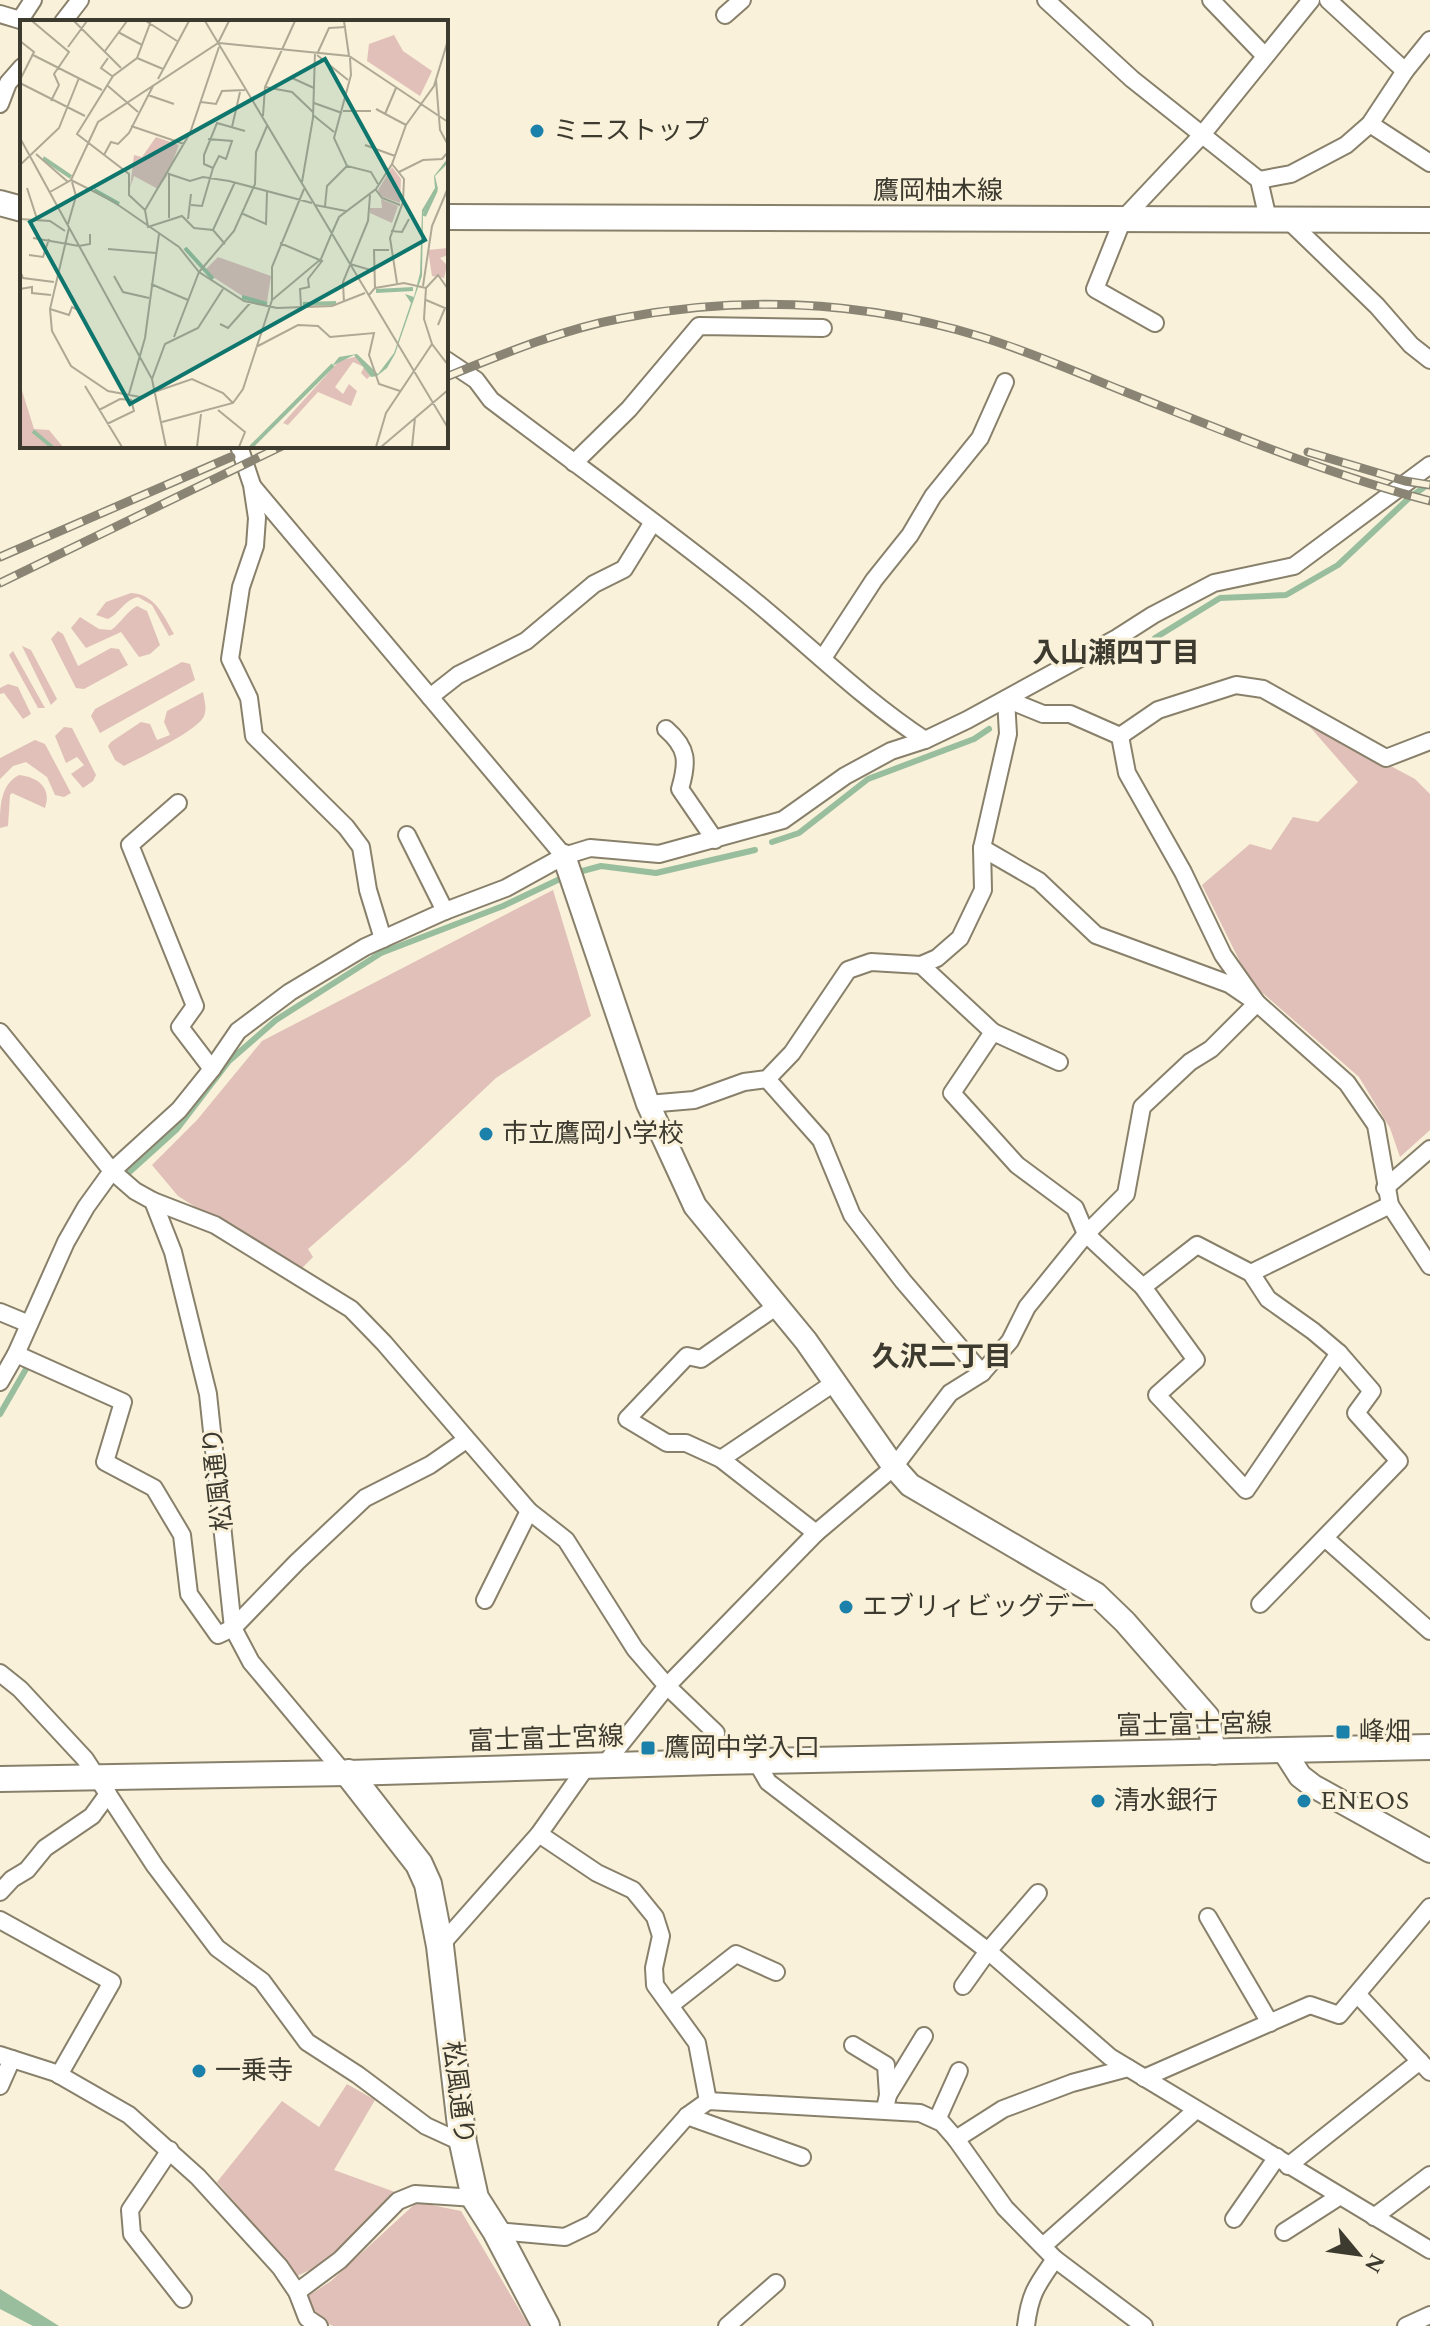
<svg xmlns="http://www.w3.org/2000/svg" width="1430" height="2326" font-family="Spectral,'Noto Sans JP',serif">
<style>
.green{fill:#e0c0b8}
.water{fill:#99be9e}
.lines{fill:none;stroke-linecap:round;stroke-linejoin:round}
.stream{stroke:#99be9e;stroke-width:6}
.minor-casing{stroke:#88806b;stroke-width:20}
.tertiary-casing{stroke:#88806b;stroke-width:26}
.secondary-casing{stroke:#88806b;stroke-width:28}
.primary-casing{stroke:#88806b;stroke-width:30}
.minor{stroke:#fff;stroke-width:16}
.tertiary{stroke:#fff;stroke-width:22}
.secondary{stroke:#fff;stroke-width:24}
.primary{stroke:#fff;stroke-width:26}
.rail-casing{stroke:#898474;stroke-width:9}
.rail{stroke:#f9f1d9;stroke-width:6;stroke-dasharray:18;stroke-linecap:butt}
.poi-dot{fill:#1b80aa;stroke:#f9f1d9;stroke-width:3}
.labels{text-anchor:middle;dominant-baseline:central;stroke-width:6;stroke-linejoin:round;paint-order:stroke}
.poi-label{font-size:26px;fill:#3d3a30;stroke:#f9f1d9;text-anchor:start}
.street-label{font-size:26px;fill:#3d3a30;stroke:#f9f1d9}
.neighbourhood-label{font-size:28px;font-weight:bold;fill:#3d3a30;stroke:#f9f1d9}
.inset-river{fill:none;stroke:#99be9e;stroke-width:4}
.inset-road{fill:none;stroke:#aea895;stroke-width:2}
.view{fill:#0f766e;fill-opacity:0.15;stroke:#0f766e;stroke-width:4}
.inset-edge{fill:none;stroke:#3d3a30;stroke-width:4}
</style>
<rect width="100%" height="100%" fill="#f9f1d9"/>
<!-- green -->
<g class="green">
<path d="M131,593c24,1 32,22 43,41l-5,2 -17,-31 -14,-8c-14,3 -18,16 -30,22l-12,-4 10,-13z"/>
<path d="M137,606l10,5 13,34 -10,9 -11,3 -18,-25 -35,16 -15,-20 9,-11 19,12 12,1c10,-7 16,-19 26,-24z"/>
<path d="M58,631l5,3 15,32 33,-18 8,1 9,16 -44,24 -8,-1 -25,-49z"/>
<path d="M22,646l9,4 26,49 -6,6z"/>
<path d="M13,651l32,57h-7l-29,-53z"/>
<path d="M182,662l8,2 5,16 -95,53 -9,-17 4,-7z"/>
<path d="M8,684l10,3 13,27 -8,5 -19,-26 -4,1v-6z"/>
<path d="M203,692c1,8 5,18 0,26 -10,15 -60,38 -79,48l-9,-6 -7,-14 3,-4 30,-20 9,2 7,16 13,-5 -6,-13 3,-11z"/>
<path d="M1303,719l112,60 15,15v336l-30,27 -10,-29 -31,-51 -109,-95 -48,-97 48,-41 21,6 22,-33 25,5 40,-40z"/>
<path d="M64,727l8,1 24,47 -3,6 -10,7 -12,-14 13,-9 -7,-8 -11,6 -11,-27z"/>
<path d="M35,740l10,4 26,49 -7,4 -9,-2 -8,-18 -21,-15 -13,4 -13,13v-21z"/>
<path d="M19,775c19,2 33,13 26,33l-33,-15 -2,2 -2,31 -8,2c0,-21 0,-43 19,-53z"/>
<path d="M553,890l38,126 -95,62 -88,83 -100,88 5,8 -15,15 -120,-76 -26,-31 45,-45 65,-79z"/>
<path d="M347,2084l28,16 -41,70 61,22 -66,69 -32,15 -80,-94 65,-81 37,26z"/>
<path d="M417,2202l44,9 68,115h-196l-16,-8 -12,-20 26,-17z"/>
</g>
<!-- water -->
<path class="water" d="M0,2289l59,37h-26l-33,-17z"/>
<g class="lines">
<!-- stream -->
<g class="stream">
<path d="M1155,638l65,-40 66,-3 52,-30 71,-67 21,-15"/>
<path d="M772,842l27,-9 69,-54 106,-40 15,-10"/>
<path d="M575,873l26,-7 55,7 99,-23"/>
<path d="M125,1176l52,-47 52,-68 47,-41 105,-67 122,-47 61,-29"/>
<path d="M0,1414l26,-45"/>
</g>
<defs>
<g id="minor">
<path d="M1046,0l86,79 127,101 9,39"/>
<path d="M1211,0l54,56"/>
<path d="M1328,0l77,71"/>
<path d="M0,14l20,6 13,-20"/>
<path d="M725,15l17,-15"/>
<path d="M63,22l17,-22"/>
<path d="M0,104l8,-21 14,-16"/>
<path d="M1370,124l60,39"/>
<path d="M1259,180l32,-6 55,-29 24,-21 35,-53 25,-31"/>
<path d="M1288,220l89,86 34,39 19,15"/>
<path d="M1155,323l-60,-34 28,-70 78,-83 110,-136"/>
<path d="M446,360l30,20 15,20c83,63 168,124 249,189 63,50 118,107 185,151"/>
<path d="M239,446l13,39 5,33 -2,28 -14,41 -11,72 19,39 5,38 92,91 15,20 7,43 15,49"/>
<path d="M574,463l55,-54 70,-83 124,2"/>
<path d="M253,487l311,369"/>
<path d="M823,658l51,-78 36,-45 23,-39 47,-58 25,-56"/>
<path d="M430,697l28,-22 68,-34 68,-57 30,-15 29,-47"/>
<path d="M666,729c22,19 22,33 14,60l35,51"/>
<path d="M1120,736l7,37 56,99 40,83 34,48 90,80 29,42 14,80 40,61"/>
<path d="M178,803l-48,42 65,161 -15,21 32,42"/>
<path d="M407,835l38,76"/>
<path d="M921,965l72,67 66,30"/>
<path d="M0,1032l112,139 23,20 18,10 20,51 35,142 25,234 18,34 93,111"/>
<path d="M993,1032l-41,61 65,72 58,43 11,26 57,53 53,73 -39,35 89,95 93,-137"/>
<path d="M767,1079l54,61 31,75 51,66 79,92"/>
<path d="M648,1104l46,-4 50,-18 23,-3 25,-26 56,-83 23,-8 50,3 16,-7 23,-20 23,-48 -1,-42 26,-114 -2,-35 37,15h27l50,22 38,-26 78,-25 27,4 123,69 44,-17"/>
<path d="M1385,1188l45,-39"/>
<path d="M153,1201l62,24 136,84 33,34 145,168 37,29 69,109 32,37 49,47 -2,29"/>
<path d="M1251,1273l139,-68"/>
<path d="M1143,1287l54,-42 54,28 17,26 45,32 26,22 33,38 -16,22 43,48 -139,143"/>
<path d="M777,1306l-76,53 -14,-3 -60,63 40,24h19l35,16 95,74"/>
<path d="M0,1312l29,12"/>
<path d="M16,1354l107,48 -18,60 49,26 28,47 7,59 29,41 15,-7 64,-66 68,-64 65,-33 36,-25"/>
<path d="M0,1382l16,-28 50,-112 20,-35 26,-36 67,-61 33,-41 26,-38 52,-39 75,-45 80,-36 61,-23 58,-32 26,-8 69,6 124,-34 62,-44 46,-25 34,-11 42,-20 150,-82 36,-23 61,-32 80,-17 136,-101"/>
<path d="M721,1459l116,-78"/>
<path d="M1326,1539l104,92"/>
<path d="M485,1600l44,-89"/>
<path d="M0,1673l20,16 65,70 70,107 62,82 45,33 45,61 51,33 68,51 37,17"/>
<path d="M756,1761l12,21 220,169 122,106 320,193"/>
<path d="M604,1765l63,-79 149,-153 78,-66 56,-74 32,-20 28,-32 17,-34 59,-73 40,-40 16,-87 48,-45 21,-13 46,-46 -28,-19 -133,-49 -57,-54 -57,-33"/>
<path d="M539,1834l58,39 36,17 22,27 6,19 -7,32 1,17 42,58 11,58"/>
<path d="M0,1892l12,-13 15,-9 18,-22 47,-32 16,-22"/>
<path d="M1208,1917l62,106"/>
<path d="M0,1920l112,62 -53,93"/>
<path d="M440,1946l99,-112 48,-68"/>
<path d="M963,1986l25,-35 50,-58"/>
<path d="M1358,1995l72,77"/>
<path d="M671,2005l65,-51 40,18"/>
<path d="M853,2045l33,20 2,30 -3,14"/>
<path d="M0,2055l56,18 73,42 69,62 82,90 17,25 10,26 12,8"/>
<path d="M1144,2078l166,-73 29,10 91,-108"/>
<path d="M0,2086l12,-27"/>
<path d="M888,2095l36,-59"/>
<path d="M687,2116l115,41"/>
<path d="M937,2120l22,-49"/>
<path d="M956,2139l47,-30 69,-26 56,-15"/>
<path d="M170,2150l-40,60 2,24 51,65"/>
<path d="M1288,2166l132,-105"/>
<path d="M1374,2217l56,-42"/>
<path d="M1234,2219l43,-62"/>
<path d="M496,2231l69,6 27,-13 95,-108 21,-15 212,12 22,10 14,16 49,69 50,51 89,67"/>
<path d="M1284,2232l56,-36"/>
<path d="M1043,2246l153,-136"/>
<path d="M297,2292l43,-32 58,-59 17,-7 60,4"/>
<path d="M727,2326l49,-43"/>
<path d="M1026,2326c4,-33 11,-41 29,-67"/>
<path d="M1406,2326l24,-11"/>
</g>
<g id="tertiary">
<path d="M564,856l84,248 47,102 111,135 88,126 16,18 186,109 29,28 83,95 6,36"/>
<path d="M1284,1751l16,25 13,10 117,65"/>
</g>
<g id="secondary">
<path d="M0,203l22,6"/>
<path d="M446,217l984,3"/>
<path d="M0,1779l348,-6 366,-11 716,-15"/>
</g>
<path id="primary" d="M348,1773l71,91 9,20 12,62 23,197 12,55 21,33 50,95"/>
</defs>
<!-- minor casing -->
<use href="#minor" class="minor-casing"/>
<!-- tertiary casing -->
<use href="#tertiary" class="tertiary-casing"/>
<!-- secondary casing -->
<use href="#secondary" class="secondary-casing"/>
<!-- primary casing -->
<use href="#primary" class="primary-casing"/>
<!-- minor -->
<use href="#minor" class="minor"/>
<!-- tertiary -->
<use href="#tertiary" class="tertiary"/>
<!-- secondary -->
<use href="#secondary" class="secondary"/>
<!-- primary -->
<use href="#primary" class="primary"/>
<defs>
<g id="rail">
<path d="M446,377c57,-23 117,-48 177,-59 121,-23 242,-17 359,19 48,15 94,35 141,54 101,40 201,82 307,110"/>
<path d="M1308,452l97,29 25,4"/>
<path d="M0,557l231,-100"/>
<path d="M0,583l282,-137"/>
</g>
</defs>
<!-- rail casing -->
<use href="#rail" class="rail-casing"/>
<!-- rail -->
<use href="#rail" class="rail"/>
</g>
<!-- markers -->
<g class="poi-dot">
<circle cx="537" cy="131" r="8"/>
<circle cx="486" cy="1134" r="8"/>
<circle cx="846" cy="1607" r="8"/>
<rect x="1335" y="1724" width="16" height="16" rx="4"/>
<rect x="640" y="1740" width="16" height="16" rx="4"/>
<circle cx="1098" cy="1801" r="8"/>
<circle cx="1304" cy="1801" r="8"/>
<circle cx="199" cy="2071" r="8"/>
</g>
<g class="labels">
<!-- poi labels -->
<g class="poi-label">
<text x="553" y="131">ミニストップ</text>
<text x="502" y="1134">市立鷹岡小学校</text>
<text x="862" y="1607">エブリィビッグデー</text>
<text x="1359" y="1732">峰畑</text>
<text x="664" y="1748">鷹岡中学入口</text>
<text x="1114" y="1801">清水銀行</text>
<text x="1320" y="1801">ENEOS</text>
<text x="215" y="2071">一乗寺</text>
</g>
<!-- street labels -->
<g class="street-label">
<text x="938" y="191">鷹岡柚木線</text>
<text transform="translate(218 1479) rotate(-96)">松風通り</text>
<text transform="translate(1194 1725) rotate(-1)">富士富士宮線</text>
<text transform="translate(546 1739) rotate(-2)">富士富士宮線</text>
<text transform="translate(458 2093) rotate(83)">松風通り</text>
</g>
<!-- neighbourhood labels -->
<g class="neighbourhood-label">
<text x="1116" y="653">入山瀬四丁目</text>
<text x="942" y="1357">久沢二丁目</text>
</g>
</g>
<!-- overview -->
<g transform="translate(20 20)">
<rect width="428" height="428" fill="#f9f1d9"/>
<path d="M374,15l9,16 29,20 -12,25 -53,-35 2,-17zM136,117l23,8 -12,31 -9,13 -24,-13 -4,12 4,-33 8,2zM372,147l9,12 -1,24 -20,-7 -2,-6zM361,179l17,7 -6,17 -22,-10v-5h12zM428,228v7l-8,3 7,7 -3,13 -12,-2 -4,-26zM198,237l53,19 -4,26 -23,-5 -40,-26zM338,336l12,20 -3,3 -6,-6 3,-6 -11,-5 -18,25 8,7 6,-10 8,7 -6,15 -33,-14 -30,33 -5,-2 56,-62zM0,364l14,45 15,1 14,17h-43z" fill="#e0c0b8"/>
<path d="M428,138l-2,7 -11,11 3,13 -15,24 -1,63 -27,78 -8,14 -10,8 -6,1 -17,-22 -22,11 7,-9 18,-3 21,20 16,-21 17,-50 -6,-9 9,3 6,-24 2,-63 13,-22 -1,-12z" fill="#99be9e"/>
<path class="inset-river" d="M23,138l28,19M74,170l25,14M404,196l12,-26M165,228l28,31M356,271l37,-2M222,277l25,7M283,284l33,-1M13,411l19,16M231,427l82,-82"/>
<path class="inset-road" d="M12,1l37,31 -15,22 5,11 -8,16M54,1l47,47M126,1l31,20M131,1l-14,37 -24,18 -36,58 52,40v21l16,15 3,17 34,-11 12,12 19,2 12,14M185,1l243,407M324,1l5,35M98,12l24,13M0,21l14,11 -14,28M199,23l130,13 99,66M48,27l19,-26M85,31l22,-30M298,32l11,-24 17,-1M13,35l69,35M297,35l31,25M88,38l-7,10 11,8M117,38l26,11M330,38l1,17 -17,63 13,28 24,6 7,12M272,58l22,10M138,59l31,-58M416,60l4,50 8,15M0,63l65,33M88,66l30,26M245,67l27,5 21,20M128,75l26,9M181,82l15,2 6,-13 23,-1M294,83l28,10M356,89l30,16M323,91h28M365,94l11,-26M293,95l21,17M243,96l2,-29 30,-66M111,106l53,18M212,107l8,-35M0,118l132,241 14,68M345,125l30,11M16,134l32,28M84,135l7,-13 7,2 11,-11 24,-47M372,144l12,15 -1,23 -13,36 7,45M0,145l39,-37 20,-50M193,148l-9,-4v-9l13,-32 28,8M379,152l24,-12 19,-1 6,-7M51,160l40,20 68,47 20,25 45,29 33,7 55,-2 33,-13M282,162l11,-64 2,-66M7,168l10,31M356,170l6,8 18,7M30,172l21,-12 27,-58 120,-79 11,-22M171,185l11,1 11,-38 6,-12 7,3 6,-18 -24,-2M295,185l31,6M305,186l2,-20 20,-20M125,190l45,-77 29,-86M221,193l25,11 1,-32M149,198v-44l21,7 13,-4 26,4 83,22M0,199l30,2 15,10M168,199l3,-25M48,204l8,-28 -4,-14M49,208l-19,81 2,22 19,35 37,25 32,6 52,-18 31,14 10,10M193,210l22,-48M371,211l11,1 7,-13M311,215l8,-18 37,-28 16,-25 14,-39 28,-39 14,-46M13,218l46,8 11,-2v-10M260,223l42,18 -14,18 1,8 -9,2 1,17M88,229l48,4M9,235l14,2 6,-18M330,244l24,7M0,251l3,7 31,4M94,256l9,16 26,6M131,264l37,16M403,266l9,-60 16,-38M355,268l29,-5 22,5 -2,31 8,25 16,21M406,268l12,-13 10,14M0,269l12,-2v6l19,2M349,275l6,-7 -1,-38h15M252,280v-33l32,-78M406,280l19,8 -7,17M324,283l-1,-21 25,-61 2,-26M30,289l19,6 3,-8 9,4M200,304l8,4 23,-26M154,317l25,-65 35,-41 21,-47 1,-32 11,-26M236,327l42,-22 20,1 12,11 44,-4 -5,22 10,29 21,7M132,359l13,-35 33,-16 25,-39M65,366l37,61M109,374l16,-56 14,-104M79,390l21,-11 11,1 3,11 -27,13M198,390l27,22 -6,15M142,402l71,-19 10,-14 29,-89 49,-41 10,-24M177,427l4,-33M356,427l10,-34 46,-69M361,427l67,-57M392,427l3,-29"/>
<path class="view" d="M305,39l100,181 -295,164 -100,-182z"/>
<rect width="428" height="428" class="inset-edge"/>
</g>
<!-- north arrow -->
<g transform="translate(1358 2254) rotate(119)" stroke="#f9f1d9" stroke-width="6" paint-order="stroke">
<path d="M0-6L14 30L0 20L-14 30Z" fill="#3d3a30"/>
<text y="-12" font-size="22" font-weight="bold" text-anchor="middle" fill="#3d3a30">N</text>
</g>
</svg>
